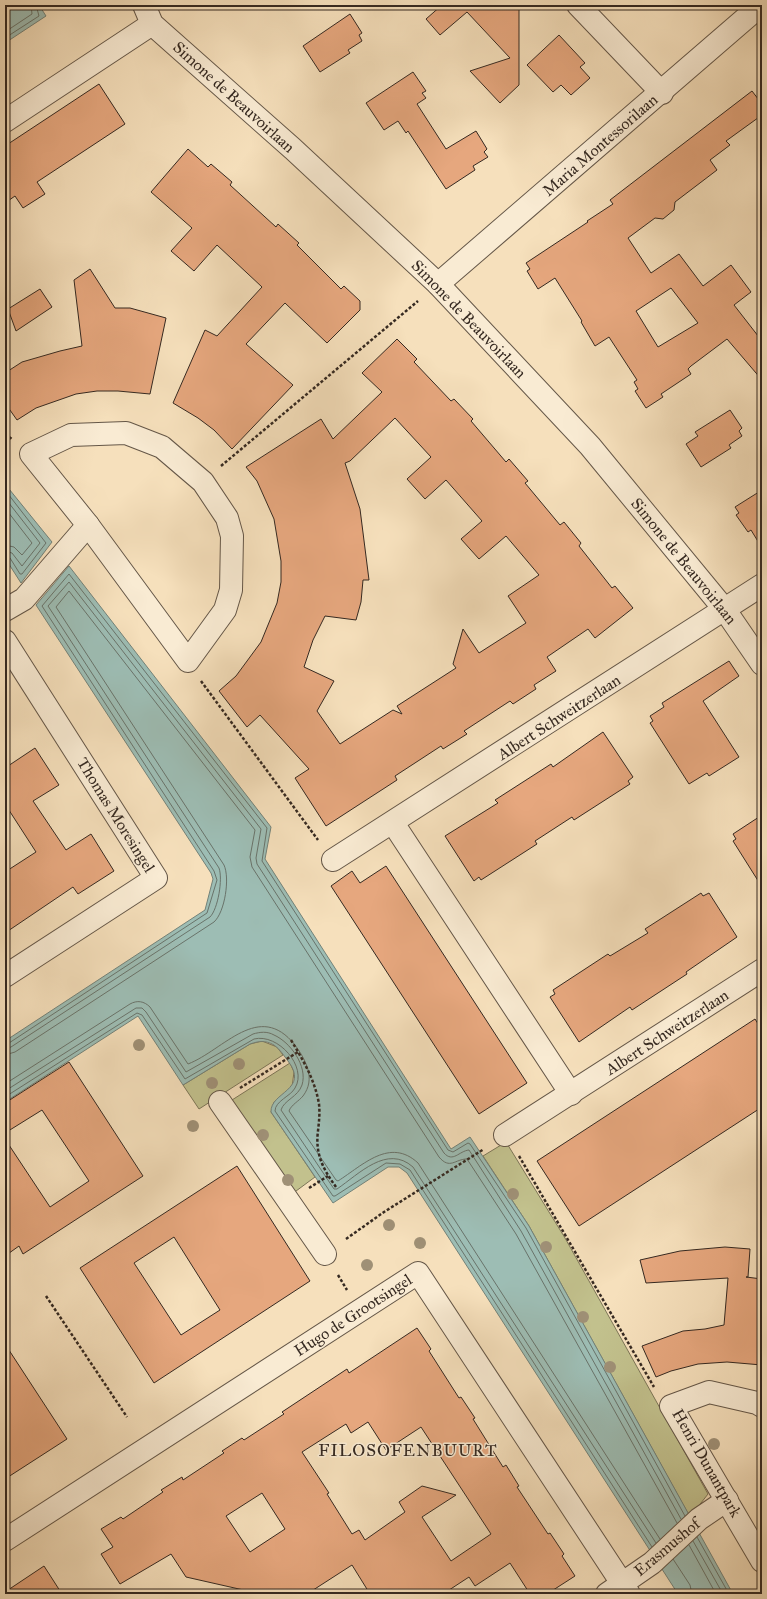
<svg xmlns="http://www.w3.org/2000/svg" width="767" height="1599" font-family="'IM FELL Great Primer',serif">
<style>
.green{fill:#c2c18d;stroke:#7c7557}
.water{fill:#9dbdb4;stroke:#738279}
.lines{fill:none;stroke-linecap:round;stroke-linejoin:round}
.shore{stroke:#69736a;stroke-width:1}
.building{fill:#e6a77e;stroke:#352921;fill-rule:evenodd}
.street-casing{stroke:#655748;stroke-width:24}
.path{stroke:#352921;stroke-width:2.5;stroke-dasharray:3 2;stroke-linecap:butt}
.street{stroke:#f9ebd3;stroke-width:22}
.tree{fill:#9f9076}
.labels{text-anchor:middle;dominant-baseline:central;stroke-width:3;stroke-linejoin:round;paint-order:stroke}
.street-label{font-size:16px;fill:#352921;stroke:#f9ebd3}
.neighbourhood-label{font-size:17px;letter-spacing:1px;fill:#352921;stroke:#f9ebd3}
</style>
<rect width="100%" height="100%" fill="#f6e0bc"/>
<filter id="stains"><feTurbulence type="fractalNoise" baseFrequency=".005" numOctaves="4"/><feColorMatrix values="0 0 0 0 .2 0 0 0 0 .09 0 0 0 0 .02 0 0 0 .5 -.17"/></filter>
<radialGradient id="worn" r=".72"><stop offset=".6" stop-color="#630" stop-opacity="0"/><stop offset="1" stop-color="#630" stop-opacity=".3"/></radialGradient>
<!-- green -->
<g class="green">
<path d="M262,1041l15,6 6,8 -84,54 -16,-24 67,-41z"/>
<path d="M290,1063l4,9 -2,15 -18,15 -3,10 44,65 -23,17 -60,-94z"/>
<path d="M506,1142l59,96 143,256 -18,23 -161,-291 -46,-70z"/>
</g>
<!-- water -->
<g class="water">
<path d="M5,5h34l7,11 -41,27z"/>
<path d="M5,484l47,58 -31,41 -16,-25z"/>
<path d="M69,566l202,261 -6,32 186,290 19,-12 59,89 204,368h-55l-271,-421 -8,-6h-11l-55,36 -62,-91c-1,-20 39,-22 17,-51 -4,-5 -8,-12 -14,-16 -9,-5 -15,-4 -24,-1l-67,41 -45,-69 -133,86v-61l200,-131 8,-31 -2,-6 -175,-268z"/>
</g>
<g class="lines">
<!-- shore -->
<g class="shore">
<path d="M5,32l27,-18 -1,-9"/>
<path d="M5,38l34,-22 -3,-11"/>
<path d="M5,490l41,53 -24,31h-2l-10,-16 -5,-2"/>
<path d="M5,498l35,45 -18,23 -10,-13 -7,-2"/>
<path d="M5,508l27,35 -10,12 -8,-8 -9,-2"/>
<path d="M5,1044l4,-1 198,-130 10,-33 -3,-9 -172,-265 27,-32 198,254 -5,33 186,289 5,2 15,-9 2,1 56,84 159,288"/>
<path d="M5,1049l6,-2 199,-130c8,-8 13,-38 9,-49l-171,-262 21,-24 192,247 -5,29 1,6 187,289c9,10 15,-2 25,-3l52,81 160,288"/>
<path d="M5,1055l10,-3 199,-130c11,-10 16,-44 10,-57l-168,-258 13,-16 186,239 -5,27 2,10 187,290c11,13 16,2 28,2l49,75 161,289"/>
<path d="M5,1084l125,-80c7,-4 14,-3 20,3l38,57c36,-14 71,-64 107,-19 11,15 21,34 8,51 -4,5 -12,9 -14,15l47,69 2,1c25,-16 52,-44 80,-18l242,376"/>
<path d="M5,1091l131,-83h6l4,4 40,60 67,-38c7,-2 14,-3 21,1 16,7 34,31 28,50 -4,12 -18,15 -21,25l53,79h3c22,-15 50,-45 76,-22l243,376"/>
<path d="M5,1097l132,-84 5,2 43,64 69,-40c24,-6 54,28 41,49 -4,8 -20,13 -20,23l58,85h2l51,-33 14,1 10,6 242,377"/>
<path d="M697,1537l32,57"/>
<path d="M693,1541l30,53"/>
<path d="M689,1545l27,49"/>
<path d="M673,1559l17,26 2,9"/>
</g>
</g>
<!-- building -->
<g class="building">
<path d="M442,5h77v80l-19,18 -30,-32 40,-13 -43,-46 -27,23 -14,-16z"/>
<path d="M350,14l12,19 -3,2 3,6 -14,9 2,3 -30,19 -17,-26z"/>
<path d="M559,35l26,28 -5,4 10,11 -19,17 -10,-10 -8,7 -26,-27z"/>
<path d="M413,72l13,19 -4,2 4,5 -9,6 29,45 30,-18 11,18 -3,3 4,5 -15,9 2,4 -29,19 -38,-58 -2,2 -8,-12 -14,9 -18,-27z"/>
<path d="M99,84l26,40 -88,58 8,12 -22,14 -8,-12 -10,7v-57z"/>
<path d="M752,91l10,13v11l-36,26 4,4 -20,15 7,10 -42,32 -1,8 -11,9 -8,-1 -27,20 23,35 28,-19 24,32 28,-21 20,27 -17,13 28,36v39l-35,-41 -36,27 -3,3 3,5 -30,20 2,3 -17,11 -11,-17 3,-2 -4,-7 3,-2 -28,-43 -14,9 -14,-24 1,-1 -27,-43 -17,11 -11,-18 3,-2 -4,-6 62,-41 -1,-1 26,-17 -3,-4zM671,288l27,35 -40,24 -22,-36z"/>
<path d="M188,149l20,18 3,-3 21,18 -2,3 46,42 2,-3 21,19 -2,2 44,44 3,-3 16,15v9l-33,33 -42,-40 -39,41 47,41 -61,64 -18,-19 -16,-12 -25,-15 32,-73 12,6 45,-49 -45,-42 -23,26 -23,-20 21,-23 -41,-36z"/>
<path d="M90,269l25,39h15l36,10 -16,76 -32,-3h-21l-21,3 -40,14 -19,12 -12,-17v-30l17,-11 38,-11 22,-5 -8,-66z"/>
<path d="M40,289l12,18 -36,24 -8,-22z"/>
<path d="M397,339l20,20 -3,3 37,39 3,-2 19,20 -2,2 35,41 3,-3 19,22 -3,2 35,42 4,-3 17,21 -2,3 33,42 3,-2 18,22 -38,30 -7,-9 -41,28 9,14 -22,14 2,4 -23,15 -3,-3 -46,30 3,3 -24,15 -2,-3 -46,30 2,4 -71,46 -31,-48 14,-9 -49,-54 -13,12 -28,-36 17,-15 25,-34 16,-39 4,-21v-21l-7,-42 -17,-38 -11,-14 75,-48 12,20 49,-47 -20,-19zM395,418l36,39 -24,22 18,20 21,-19 36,41 -21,18 18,20 27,-23 33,39 -31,21 18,27 -47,30 -16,-24 -10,35 3,4 -59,38 5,8 -9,-4 -53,34 -23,-33 17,-30 -30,-14 9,-27 12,-24 31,4 5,-18 2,-22h6l-9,-71 -15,-46 5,-2z"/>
<path d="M730,410l12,18 -3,3 3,5 -13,9 2,3 -30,19 -15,-23 12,-8 -3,-4z"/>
<path d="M762,490v58l-11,-18 -3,2 -12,-17 3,-2 -4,-6z"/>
<path d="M729,661l10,15 -36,25 36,56 -30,19 -2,-3 -18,11 -39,-61 3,-2 -3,-5 14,-9 -2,-4z"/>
<path d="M603,732l30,45 -5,4 2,3 -56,36 -2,-3 -37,24 2,3 -56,36 -2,-3 -5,4 -29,-45 53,-33 -3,-3 56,-36 2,3z"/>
<path d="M35,748l24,37 -26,16 33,49 25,-16 23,37 -36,23 -5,-7 -68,46v-61l31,-20 -31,-48v-36z"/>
<path d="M762,815v72l-29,-46 3,-2 -3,-5z"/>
<path d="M386,866l141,217 -48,31 -148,-228 21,-15 8,12z"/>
<path d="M701,893l2,3 6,-3 28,44 -51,35 1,2 -55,36 -2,-3 -51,35 -29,-45 5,-3 -2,-4 55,-36 2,2 38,-23 -3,-4z"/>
<path d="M755,1019l7,11v77l-183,119 -42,-65z"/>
<path d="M69,1062l74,114 -120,78 -4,-8 -14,10v-117l45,68 39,-26 -47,-71 -37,23v-30z"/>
<path d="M237,1166l73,115 -156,102 -74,-115zM174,1237l46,73 -39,25 -47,-72z"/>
<path d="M725,1247l25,2 -2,28h-2l16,2v86l-35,-3 -29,2 -27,7 -15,6 -14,-31 41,-15 22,-2 19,-4 4,-47 -82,5 -6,-23 40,-9z"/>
<path d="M417,1328l14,21 -2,2 30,47 2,-1 14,21 -2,1 30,48 3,-2 13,21 -2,1 31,47 2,-1 14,21 -2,2 13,20 -28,18h-17l-20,-31 -35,23 -6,-9 -26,17h-73l-18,-29 -45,29h-46l-75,-17 -15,-23 -51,30 -19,-30 12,-7 -12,-18 20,-12 2,2 40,-27 -2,-2 21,-13 1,3 41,-27 -2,-2 20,-13 2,2 40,-26 -2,-2 65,-43 2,4zM368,1422l18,28 35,-23 70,107 -40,27 -29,-44 34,-22 -34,-9 -23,16 6,10 -40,28 -6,-10 -7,4 -25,-40 2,-1 -27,-41 44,-28 5,9zM262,1493l23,36 -35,23 -24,-36z"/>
<path d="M5,1344l62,95 -62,40z"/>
<path d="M44,1566l18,28h-57v-2z"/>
</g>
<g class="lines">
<defs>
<g id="street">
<path d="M144,5l8,19 141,125 145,135 152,162 135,164 37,54"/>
<path d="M578,5l84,88"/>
<path d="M5,121l147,-97"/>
<path d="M438,284l323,-279"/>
<path d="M126,433l36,14 41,35 24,36 5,18 -1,54 -6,20 -37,51 -100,-136 -57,-71 40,-19z"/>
<path d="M5,610l19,-11 64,-74"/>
<path d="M5,641l151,237 -151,98"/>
<path d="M393,823l178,271"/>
<path d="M333,860l429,-275"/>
<path d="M220,1102l105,152"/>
<path d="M505,1135l257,-165"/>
<path d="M762,1406l-5,-3 -48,-11 -38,14 91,155"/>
<path d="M5,1540l413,-267 211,321"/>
<path d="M607,1594l45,-31 47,-44 28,-19"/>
</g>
</defs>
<!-- street casing -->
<use href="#street" class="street-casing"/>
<!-- path -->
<g class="path">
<path d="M5,434l7,5"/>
<path d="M221,466l197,-165"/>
<path d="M201,681l117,159"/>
<path d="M291,1040c12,20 24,40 28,64 1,9 0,18 -1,27 -3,23 5,38 18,56"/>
<path d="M240,1088l58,-36"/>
<path d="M519,1156l135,231"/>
<path d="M309,1188l19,-12"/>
<path d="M346,1239l38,-27 100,-63"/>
<path d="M338,1275l9,15"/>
<path d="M46,1296l81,121"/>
</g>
<!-- street -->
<use href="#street" class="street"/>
</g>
<!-- trees -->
<g class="tree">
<circle cx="139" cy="1045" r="6"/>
<circle cx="239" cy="1064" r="6"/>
<circle cx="212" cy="1083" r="6"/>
<circle cx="193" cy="1126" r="6"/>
<circle cx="263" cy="1135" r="6"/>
<circle cx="288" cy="1180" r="6"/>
<circle cx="513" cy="1194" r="6"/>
<circle cx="389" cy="1225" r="6"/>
<circle cx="420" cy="1243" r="6"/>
<circle cx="546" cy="1247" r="6"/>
<circle cx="367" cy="1265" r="6"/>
<circle cx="583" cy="1317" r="6"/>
<circle cx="610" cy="1367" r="6"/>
<circle cx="714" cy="1444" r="6"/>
</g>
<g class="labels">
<!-- street labels -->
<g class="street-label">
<text transform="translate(234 97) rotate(42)">Simone de Beauvoirlaan</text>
<text transform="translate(600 145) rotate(-41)">Maria Montessorilaan</text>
<text transform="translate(469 319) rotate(46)">Simone de Beauvoirlaan</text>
<text transform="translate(684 561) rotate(51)">Simone de Beauvoirlaan</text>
<text transform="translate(559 717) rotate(-33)">Albert Schweitzerlaan</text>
<text transform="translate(116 815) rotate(58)">Thomas Moresingel</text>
<text transform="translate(667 1032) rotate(-33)">Albert Schweitzerlaan</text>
<text transform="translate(353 1315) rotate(-33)">Hugo de Grootsingel</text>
<text transform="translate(707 1463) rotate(60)">Henri Dunantpark</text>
<text transform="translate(667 1547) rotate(-40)">Erasmushof</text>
</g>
<!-- neighbourhood labels -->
<g class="neighbourhood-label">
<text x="408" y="1450">FILOSOFENBUURT</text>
</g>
</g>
<!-- margin -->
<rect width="767" height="1599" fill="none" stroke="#f6e0bc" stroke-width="20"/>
<rect x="6" y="6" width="755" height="1587" fill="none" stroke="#352921" stroke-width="2"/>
<rect x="10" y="10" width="747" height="1579" fill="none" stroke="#352921"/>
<rect width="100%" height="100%" filter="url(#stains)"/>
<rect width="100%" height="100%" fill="url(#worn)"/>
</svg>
